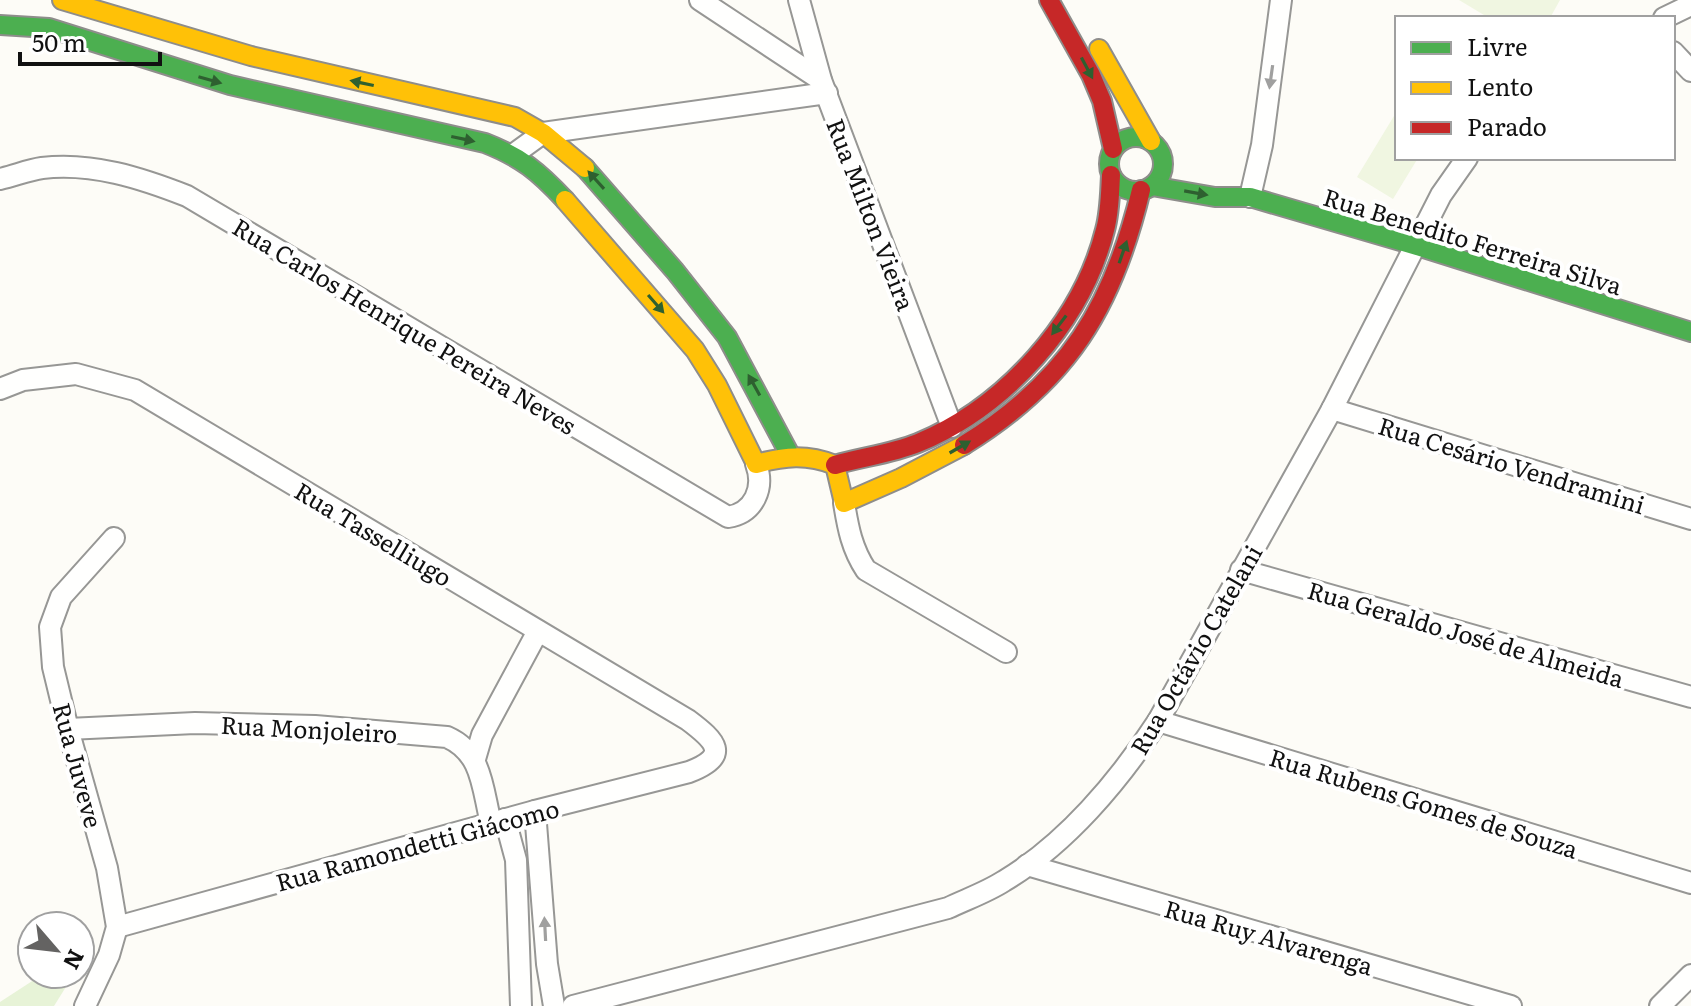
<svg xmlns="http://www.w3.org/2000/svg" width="1691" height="1006" font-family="Literata,serif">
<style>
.green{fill:#e7f3d7}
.pitch{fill:#f0f6e1}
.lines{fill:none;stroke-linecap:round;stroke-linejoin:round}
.street-casing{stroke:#979795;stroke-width:24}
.fast-casing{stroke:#8e8d8b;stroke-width:22}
.slow-casing{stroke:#8e8d8b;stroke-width:22}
.jam-casing{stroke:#8e8d8b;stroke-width:22}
.street{stroke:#fffffe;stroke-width:20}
.fast{stroke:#4caf50;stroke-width:18}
.slow{stroke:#ffc107;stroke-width:18}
.jam{stroke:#c62828;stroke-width:18}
.oneway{fill:#2e6030}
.oneway2{fill:#a0a09f}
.labels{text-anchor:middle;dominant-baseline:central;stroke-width:8;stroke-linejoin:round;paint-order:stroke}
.street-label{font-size:24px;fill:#111;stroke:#fff}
</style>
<rect width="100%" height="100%" fill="#fdfcf7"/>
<!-- green -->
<path class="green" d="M43,974h31l-20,32h-54v-4z"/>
<!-- pitch -->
<g class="pitch">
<path d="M1459,0h101l-10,18h-61z"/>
<path d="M1397,111v47h21l-25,41 -36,-22z"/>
</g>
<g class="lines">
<defs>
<g id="street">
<path d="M700,0l121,80"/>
<path d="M799,0l22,80 131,347"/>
<path d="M1664,18l27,-13"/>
<path d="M1673,52l18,19"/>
<path d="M514,154l29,-21 284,-40"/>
<path d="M0,179c14,-3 28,-9 42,-11 50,-6 99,10 145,28l541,321c26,-4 37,-29 28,-53"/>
<path d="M1250,197l12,-52 19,-145"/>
<path d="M0,389l23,-9 53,-6 59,16 553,330c28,21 43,36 1,52l-154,39 -418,116"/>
<path d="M1332,409l359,110"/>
<path d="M844,503c4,25 8,46 22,67l140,82"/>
<path d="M1241,570l450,127"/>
<path d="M1158,721l533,162"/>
<path d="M68,729l127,-6 120,3 132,11c36,16 35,51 44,86"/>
<path d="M475,759l7,-24 56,-104"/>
<path d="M535,811l12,153 7,42"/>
<path d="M505,819l11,41 5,146"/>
<path d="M1027,865l484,141"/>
<path d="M85,1006l24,-51 8,-28 -10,-59 -39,-139 -15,-62 -3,-40 11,-30 53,-59"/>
<path d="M573,1006l375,-98c19,-9 39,-16 56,-27 62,-37 115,-100 154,-160l174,-312 109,-214 26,-37"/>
<path d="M1660,1006l31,-31"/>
</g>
<g id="fast">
<path d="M0,25l49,3 181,57 255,58c36,14 54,29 80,57"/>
<circle cx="1136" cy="164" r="27"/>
<path d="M585,168l90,103 52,66 63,118"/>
<path d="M1152,186l63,11h35l164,48 277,87"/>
</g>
<g id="slow">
<path d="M62,0l189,56 264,61 28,16 42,35"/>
<path d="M1099,49l52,92"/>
<path d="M565,200l130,150 22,35 39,79c29,-8 51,-10 79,1l9,38 57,-25 63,-33"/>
</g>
<g id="jam">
<path d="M1049,0l42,75 11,26 11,48"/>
<path d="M964,445c104,-64 149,-138 177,-255"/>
<path d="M835,465c27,-8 56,-11 83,-22 87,-36 164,-121 187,-213 5,-18 5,-37 6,-55"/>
</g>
</defs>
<!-- street casing -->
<use href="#street" class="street-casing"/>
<!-- fast casing -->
<use href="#fast" class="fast-casing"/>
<!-- slow casing -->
<use href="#slow" class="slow-casing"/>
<!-- jam casing -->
<use href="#jam" class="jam-casing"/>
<!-- street -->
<use href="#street" class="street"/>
<!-- fast -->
<use href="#fast" class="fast"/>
<!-- slow -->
<use href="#slow" class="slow"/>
<!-- jam -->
<use href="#jam" class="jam"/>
</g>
<!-- one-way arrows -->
<defs><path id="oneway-solid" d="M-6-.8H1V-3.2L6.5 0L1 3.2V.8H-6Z" transform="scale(2)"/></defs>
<g class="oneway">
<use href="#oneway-solid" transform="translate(1087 68) rotate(62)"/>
<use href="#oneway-solid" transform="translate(210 80) rotate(16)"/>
<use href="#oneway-solid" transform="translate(362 83) rotate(-168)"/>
<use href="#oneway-solid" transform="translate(463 139) rotate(12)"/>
<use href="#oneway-solid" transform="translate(596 180) rotate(-132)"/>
<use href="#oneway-solid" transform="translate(1196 193) rotate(10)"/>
<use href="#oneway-solid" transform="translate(1123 252) rotate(-71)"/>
<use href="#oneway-solid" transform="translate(656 304) rotate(49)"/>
<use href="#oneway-solid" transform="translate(1059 325) rotate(127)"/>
<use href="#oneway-solid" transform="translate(754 385) rotate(-119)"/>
<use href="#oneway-solid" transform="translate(960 447) rotate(-30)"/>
</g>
<g class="oneway2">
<use href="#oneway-solid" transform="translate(1271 77) rotate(98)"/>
<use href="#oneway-solid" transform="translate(545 929) rotate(-93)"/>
</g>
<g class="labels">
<!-- street labels -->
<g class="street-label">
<text transform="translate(872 214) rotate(69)">Rua Milton Vieira</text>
<text transform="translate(1473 240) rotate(17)">Rua Benedito Ferreira Silva</text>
<text transform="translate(405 325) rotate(31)">Rua Carlos Henrique Pereira Neves</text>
<text transform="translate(1512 464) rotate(17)">Rua Cesário Vendramini</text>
<text transform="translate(374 533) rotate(31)">Rua Tasselliugo</text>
<text transform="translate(1466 633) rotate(16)">Rua Geraldo José de Almeida</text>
<text transform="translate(1195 649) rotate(-60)">Rua Octávio Catelani</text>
<text transform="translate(309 728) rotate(3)">Rua Monjoleiro</text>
<text transform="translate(79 765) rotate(75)">Rua Juveve</text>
<text transform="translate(1424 802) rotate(17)">Rua Rubens Gomes de Souza</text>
<text transform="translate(417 844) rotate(-15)">Rua Ramondetti Giácomo</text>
<text transform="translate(1269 936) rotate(16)">Rua Ruy Alvarenga</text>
</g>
</g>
<!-- legend -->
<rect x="1395" y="16" width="280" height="144" fill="#ffffff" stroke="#a0a0a0" stroke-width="2"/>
<rect x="1411" y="42" width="40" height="12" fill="#4caf50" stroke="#a0a0a0" stroke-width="2"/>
<text x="1467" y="56" font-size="24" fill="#111111">Livre</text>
<rect x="1411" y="82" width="40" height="12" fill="#ffc107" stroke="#a0a0a0" stroke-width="2"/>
<text x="1467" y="96" font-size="24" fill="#111111">Lento</text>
<rect x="1411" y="122" width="40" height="12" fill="#c62828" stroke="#a0a0a0" stroke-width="2"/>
<text x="1467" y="136" font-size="24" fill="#111111">Parado</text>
<!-- north arrow -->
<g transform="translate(56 950) rotate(118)"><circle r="38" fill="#ffffff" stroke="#a0a0a0" stroke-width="2"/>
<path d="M0-6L14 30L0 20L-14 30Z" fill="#646362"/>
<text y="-12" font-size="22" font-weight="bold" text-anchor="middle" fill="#111111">N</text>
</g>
<!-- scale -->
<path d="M20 52v12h140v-12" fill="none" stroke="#111111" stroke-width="4"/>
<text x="32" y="52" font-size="24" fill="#111111" stroke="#ffffff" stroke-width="6" paint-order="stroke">50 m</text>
</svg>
